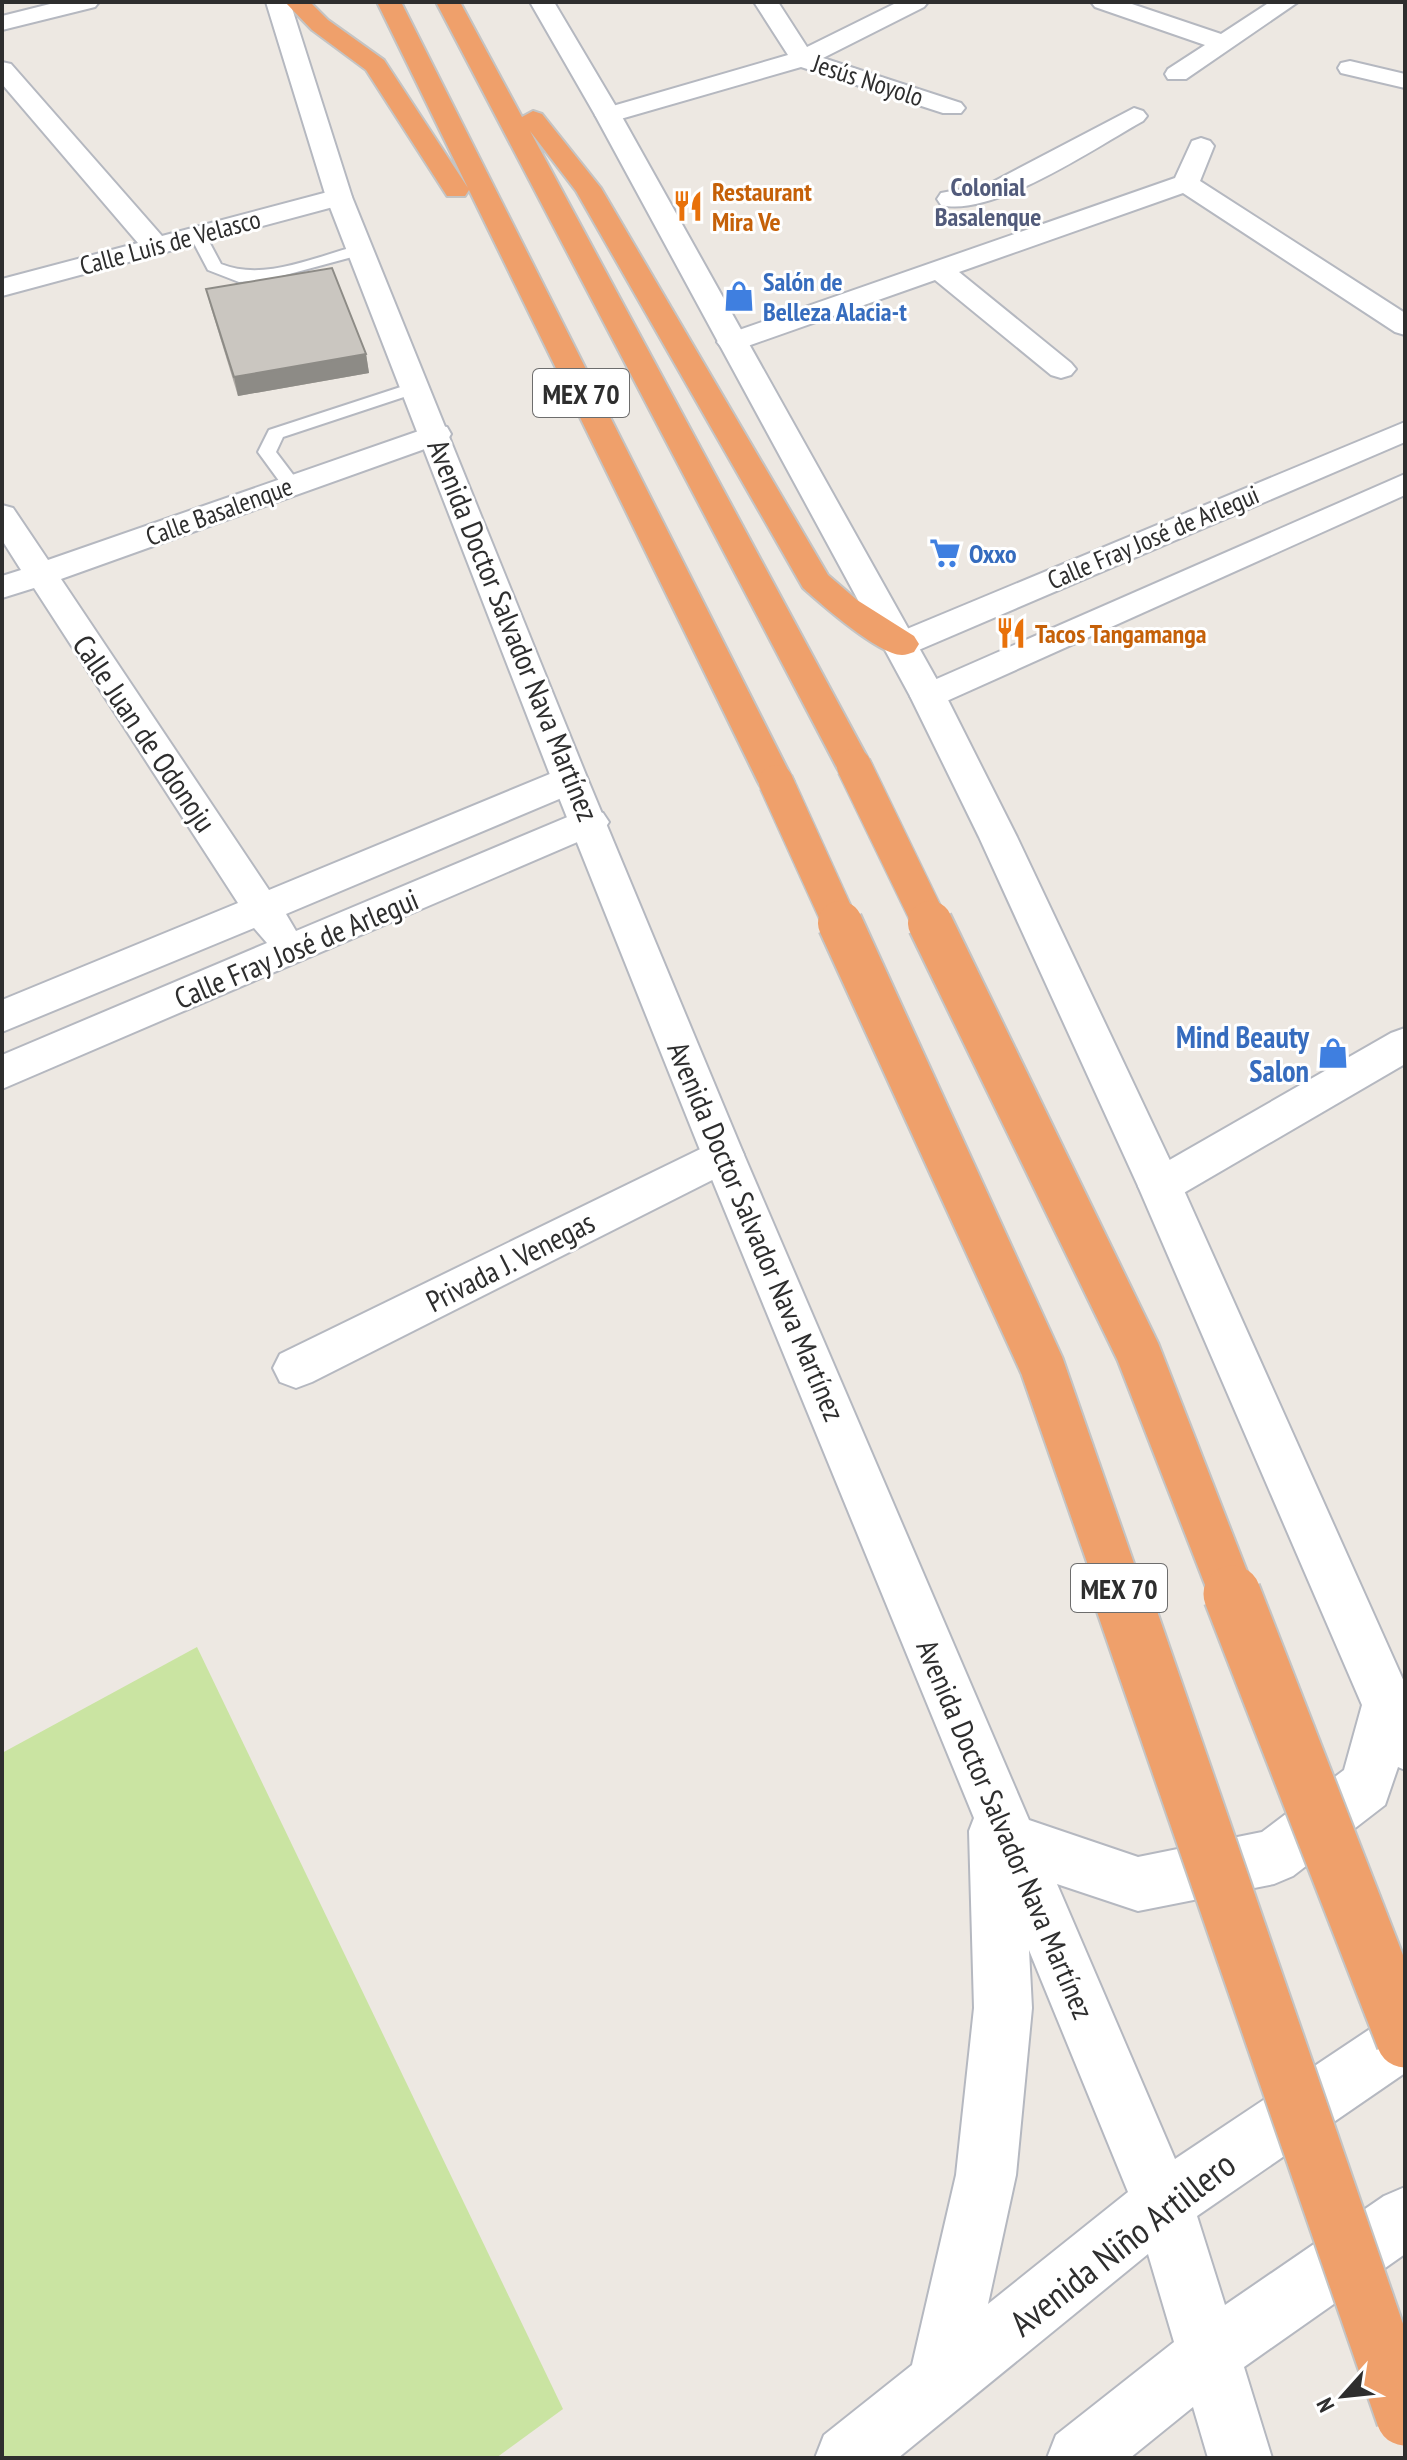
<svg xmlns="http://www.w3.org/2000/svg" width="1407" height="2460" font-family="'PT Sans Narrow',sans-serif">
<style>
.pitch{fill:#cae4a2}
.lines{fill:none;stroke-linecap:round;stroke-linejoin:round}
.service-casing{stroke:#b5b8c0;stroke-width:4}
.minor-casing{stroke:#b5b8c0;stroke-width:4}
.secondary-casing{stroke:#b5b8c0;stroke-width:4}
.motorway-casing{stroke:#c4c4c4;stroke-width:4}
.service{fill:#fff;fill-rule:evenodd}
.minor{fill:#fff;fill-rule:evenodd}
.secondary{fill:#fff;fill-rule:evenodd}
.motorway{fill:#efa06b;fill-rule:evenodd}
.motorway-bridge-far2-casing{stroke:#c4c4c4;stroke-width:37;stroke-linecap:butt}
.motorway-bridge-far1-casing{stroke:#c4c4c4;stroke-width:48;stroke-linecap:butt}
.motorway-bridge-casing{stroke:#c4c4c4;stroke-width:61;stroke-linecap:butt}
.motorway-bridge-far2{stroke:#efa06b;stroke-width:34}
.motorway-bridge-far1{stroke:#efa06b;stroke-width:44}
.motorway-bridge{stroke:#efa06b;stroke-width:57}
.wall{fill:#aeaaa5}
.shaded-wall{fill:#8d8b86}
.building{fill:#cac6c0;stroke:#8d8b86;stroke-width:2}
.labels{text-anchor:middle;dominant-baseline:central;stroke-width:6;stroke-linejoin:round;paint-order:stroke}
.far-street-label{font-size:26px;fill:#2e2e2e;stroke:#fff}
.far-neighbourhood-label{font-size:26px;font-weight:bold;fill:#525b7b;stroke:#fff}
.far-food-label{font-size:26px;font-weight:bold;fill:#c56008;stroke:#fff;text-anchor:start}
.far-shop-label{font-size:26px;font-weight:bold;fill:#366cbe;stroke:#fff;text-anchor:start}
.shield{fill:#fff;stroke:#6d6d6d;stroke-width:2}
.shield-label{font-size:28px;font-weight:bold;fill:#2e2e2e}
.street-label{font-size:30px;fill:#2e2e2e;stroke:#fff}
.shop-label{font-size:30px;font-weight:bold;fill:#366cbe;stroke:#fff;text-anchor:end}
.near-street-label{font-size:36px;fill:#2e2e2e;stroke:#fff}
</style>
<rect width="100%" height="100%" fill="#ede8e2"/>
<!-- pitch -->
<path class="pitch" d="M197,1647l366,762 -67,49h-494v-705z"/>
<g class="lines">
<defs>
<g id="service">
<path d="M197,229l8,5 16,30c44,18 95,-8 140,-19l8,5 -2,3 -100,27 -28,2 -31,-12 -19,-36z"/>
<path d="M416,382l9,5 -3,4 -139,46 -7,15 25,33 -2,4h-14l-27,-37 11,-22z"/>
</g>
<g id="minor">
<path d="M58,2h41l-4,5 -93,23v-14z"/>
<path d="M754,2h24l29,45 91,-45h30l-4,5 -101,51 138,45 4,5 -4,5h-18l-142,-46 -184,53h-18l-4,-5 4,-5 189,-55z"/>
<path d="M1091,2h35l95,32 49,-32h28l-112,77h-18l-3,-5 3,-5 37,-24 -110,-38z"/>
<path d="M1350,61l55,13v14l-64,-15 -3,-5 3,-5z"/>
<path d="M2,62l9,2 151,172 177,-47 9,2 4,6 -4,6 -346,93v-17l136,-36 -136,-159z"/>
<path d="M1134,108l9,3 4,5 -4,5c-47,26 -150,97 -202,84l-4,-6 4,-6 48,-9z"/>
<path d="M1201,138l9,3 4,5 -14,35 205,132v22l-10,-3 -212,-139 -224,79 112,91 5,6 -5,6 -10,3 -10,-3 -116,-95 -193,68 -10,3 -10,-3 -5,-6 5,-6 453,-158 17,-37z"/>
<path d="M1405,422v20l-491,210 -12,3 -12,-3 -5,-8 5,-8z"/>
<path d="M436,425l11,2 4,7 -4,7 -386,138 208,311 288,-119 13,-4 13,4 5,9 -5,9 -297,125 10,17 281,-118 13,-4 13,4 6,9 -6,9 -601,258v-34l265,-112 -13,-15 -252,104v-32l236,-97 -204,-315 -32,10v-22l19,-6 -19,-30v-35l11,3 35,52z"/>
<path d="M1405,474v21l-465,209 -12,4 -12,-4 -6,-8 6,-8z"/>
<path d="M1405,1028v36l-230,134 -15,6 -15,-6 -7,-12 7,-12 246,-141z"/>
<path d="M723,1138l15,5 6,12 -6,12 -426,215 -16,6 -16,-6 -7,-14 7,-14z"/>
</g>
<path id="secondary" d="M266,2h24l62,195 236,583 156,375 285,665 109,37 124,-25 82,-62 18,-65 -224,-519 -159,-349 -69,-141 -315,-581 -65,-113h24l67,113 325,581 71,141 165,349 223,498v86l-7,-3 -13,38 -92,71 -19,8 -136,27 -81,-27 118,275 210,-140 20,-9v63l-208,143 28,89 159,-109 21,-9v67l-161,113 28,91h-64l-15,-51 -63,51h-83l9,-23 118,-93 -26,-88 -250,204h-83l9,-23 88,-70 44,-190 18,-167 -5,-177 5,-13 -272,-663 -150,-375 -226,-583zM1029,1950l99,242 -140,112 28,-129 16,-167z"/>
<g id="motorway">
<path d="M285,2h25l18,18 56,40 84,128 -91,-186h24l393,780 -5,9 -13,4 -13,-4 -5,-9 -289,-592 -4,6h-18l-81,-126 -54,-40z"/>
<path d="M436,2h24l62,115 11,-6 9,3 59,74 227,387 29,25 57,36 5,8 -5,8c-4,1 -8,3 -12,3 -23,0 -81,-51 -99,-67l-227,-397 -46,-60 342,635 -5,9 -13,3 -13,-3 -5,-9z"/>
</g>
</defs>
<!-- service casing -->
<use href="#service" class="service-casing"/>
<!-- minor casing -->
<use href="#minor" class="minor-casing"/>
<!-- secondary casing -->
<use href="#secondary" class="secondary-casing"/>
<!-- motorway casing -->
<use href="#motorway" class="motorway-casing"/>
<!-- service -->
<use href="#service" class="service"/>
<!-- minor -->
<use href="#minor" class="minor"/>
<!-- secondary -->
<use href="#secondary" class="secondary"/>
<!-- motorway -->
<use href="#motorway" class="motorway"/>
<defs>
<g id="motorway-bridge-far2">
<path d="M854,766l77,159"/>
<path d="M776,782l65,143"/>
</g>
<g id="motorway-bridge-far1">
<path d="M840,923l202,443 80,230"/>
<path d="M930,923l208,429 95,244"/>
</g>
<g id="motorway-bridge">
<path d="M1121,1594l284,823"/>
<path d="M1232,1594l173,445"/>
</g>
</defs>
<!-- motorway-bridge-far2 casing -->
<use href="#motorway-bridge-far2" class="motorway-bridge-far2-casing"/>
<!-- motorway-bridge-far1 casing -->
<use href="#motorway-bridge-far1" class="motorway-bridge-far1-casing"/>
<!-- motorway-bridge casing -->
<use href="#motorway-bridge" class="motorway-bridge-casing"/>
<!-- motorway-bridge-far2 -->
<use href="#motorway-bridge-far2" class="motorway-bridge-far2"/>
<!-- motorway-bridge-far1 -->
<use href="#motorway-bridge-far1" class="motorway-bridge-far1"/>
<!-- motorway-bridge -->
<use href="#motorway-bridge" class="motorway-bridge"/>
</g>
<!-- wall -->
<path class="wall" d="M206,289l160,65 3,19 -131,23 -27,-88z"/>
<!-- shaded-wall -->
<path class="shaded-wall" d="M366,354l3,19 -131,23 -4,-19z"/>
<!-- building -->
<path class="building" d="M332,268l34,86 -132,23 -28,-88z"/>
<!-- icons -->
<defs>
<symbol id="restaurant-bare" viewBox="-9 -9 18 18"><path d="M-5-6h1v4h1v-4h1v4h1v-4h1v5L-1.5 .5V6h-2V.5L-5-1ZM5-6V6H3V1.5H1.5Q1.5-4 5-6Z" fill="#e8710a" stroke="#fff" stroke-width="2.5" paint-order="stroke"/></symbol>
<symbol id="shop-bare" viewBox="-9 -9 18 18"><path d="M-5-2.5h2.3a2.7 3.5 0 0 1 5.4 0H5L5.5 6h-11ZM-1.5-2.5h3a1.5 2.3 0 0 0-3 0Z" fill="#3f7fe0" stroke="#fff" stroke-width="2.5" paint-order="stroke"/></symbol>
<symbol id="supermarket-bare" viewBox="-9 -9 18 18"><path d="M-6-5.5h2.5l.6 2H6L4.5 2H-2.5L-4.4-4H-6ZM-1.5 3.2a1.3 1.3 0 1 0 .1 0ZM3 3.2a1.3 1.3 0 1 0 .1 0Z" fill="#3f7fe0" stroke="#fff" stroke-width="2.5" paint-order="stroke"/></symbol>
</defs>
<g fill-rule="evenodd">
<use href="#restaurant-bare" x="666" y="184" width="44" height="44"/>
<use href="#shop-bare" x="717" y="274" width="44" height="44"/>
<use href="#supermarket-bare" x="923" y="531" width="44" height="44"/>
<use href="#restaurant-bare" x="989" y="611" width="44" height="44"/>
<use href="#shop-bare" x="1311" y="1031" width="44" height="44"/>
</g>
<g class="labels">
<!-- far-street labels -->
<g class="far-street-label">
<text transform="translate(868 80) rotate(18)">Jesús Noyolo</text>
<text transform="translate(170 242) rotate(-15)">Calle Luis de Velasco</text>
<text transform="translate(219 511) rotate(-20)">Calle Basalenque</text>
<text transform="translate(1153 537) rotate(-23)">Calle Fray José de Arlegui</text>
</g>
<!-- far-neighbourhood labels -->
<g class="far-neighbourhood-label">
<text x="988" y="186">Colonial<tspan x="988" dy="30">Basalenque</tspan></text>
</g>
<!-- far-food labels -->
<g class="far-food-label">
<text x="712" y="191">Restaurant<tspan x="712" dy="30">Mira Ve</tspan></text>
<text x="1035" y="633">Tacos Tangamanga</text>
</g>
<!-- far-shop labels -->
<g class="far-shop-label">
<text x="763" y="281">Salón de<tspan x="763" dy="30">Belleza Alacia-t</tspan></text>
<text x="969" y="553">Oxxo</text>
</g>
<!-- shield labels -->
<g class="shield">
<rect x="533" y="369" width="96" height="48" rx="6"/>
<rect x="1071" y="1564" width="96" height="48" rx="6"/>
</g>
<g class="shield-label">
<text x="581" y="393">MEX 70</text>
<text x="1119" y="1588">MEX 70</text>
</g>
<!-- street labels -->
<g class="street-label">
<text transform="translate(514 630) rotate(68)">Avenida Doctor Salvador Nava Martínez</text>
<text transform="translate(145 733) rotate(56)">Calle Juan de Odonoju</text>
<text transform="translate(296 948) rotate(-23)">Calle Fray José de Arlegui</text>
<text transform="translate(757 1231) rotate(67)">Avenida Doctor Salvador Nava Martínez</text>
<text transform="translate(510 1261) rotate(-27)">Privada J. Venegas</text>
<text transform="translate(1006 1829) rotate(67)">Avenida Doctor Salvador Nava Martínez</text>
</g>
<!-- shop labels -->
<g class="shop-label">
<text x="1309" y="1036">Mind Beauty<tspan x="1309" dy="34">Salon</tspan></text>
</g>
<!-- near-street labels -->
<g class="near-street-label">
<text transform="translate(1122 2243) rotate(-38)">Avenida Niño Artillero</text>
</g>
</g>
<!-- border -->
<rect width="1407" height="2460" fill="none" stroke="#2e2e2e" stroke-width="8"/>
<!-- north arrow -->
<g transform="translate(1343 2396) rotate(243)" stroke="#ffffff" stroke-width="6" paint-order="stroke">
<path d="M0-6L14 30L0 20L-14 30Z" fill="#2e2e2e"/>
<text y="-12" font-size="22" font-weight="bold" text-anchor="middle" fill="#2e2e2e">N</text>
</g>
</svg>
